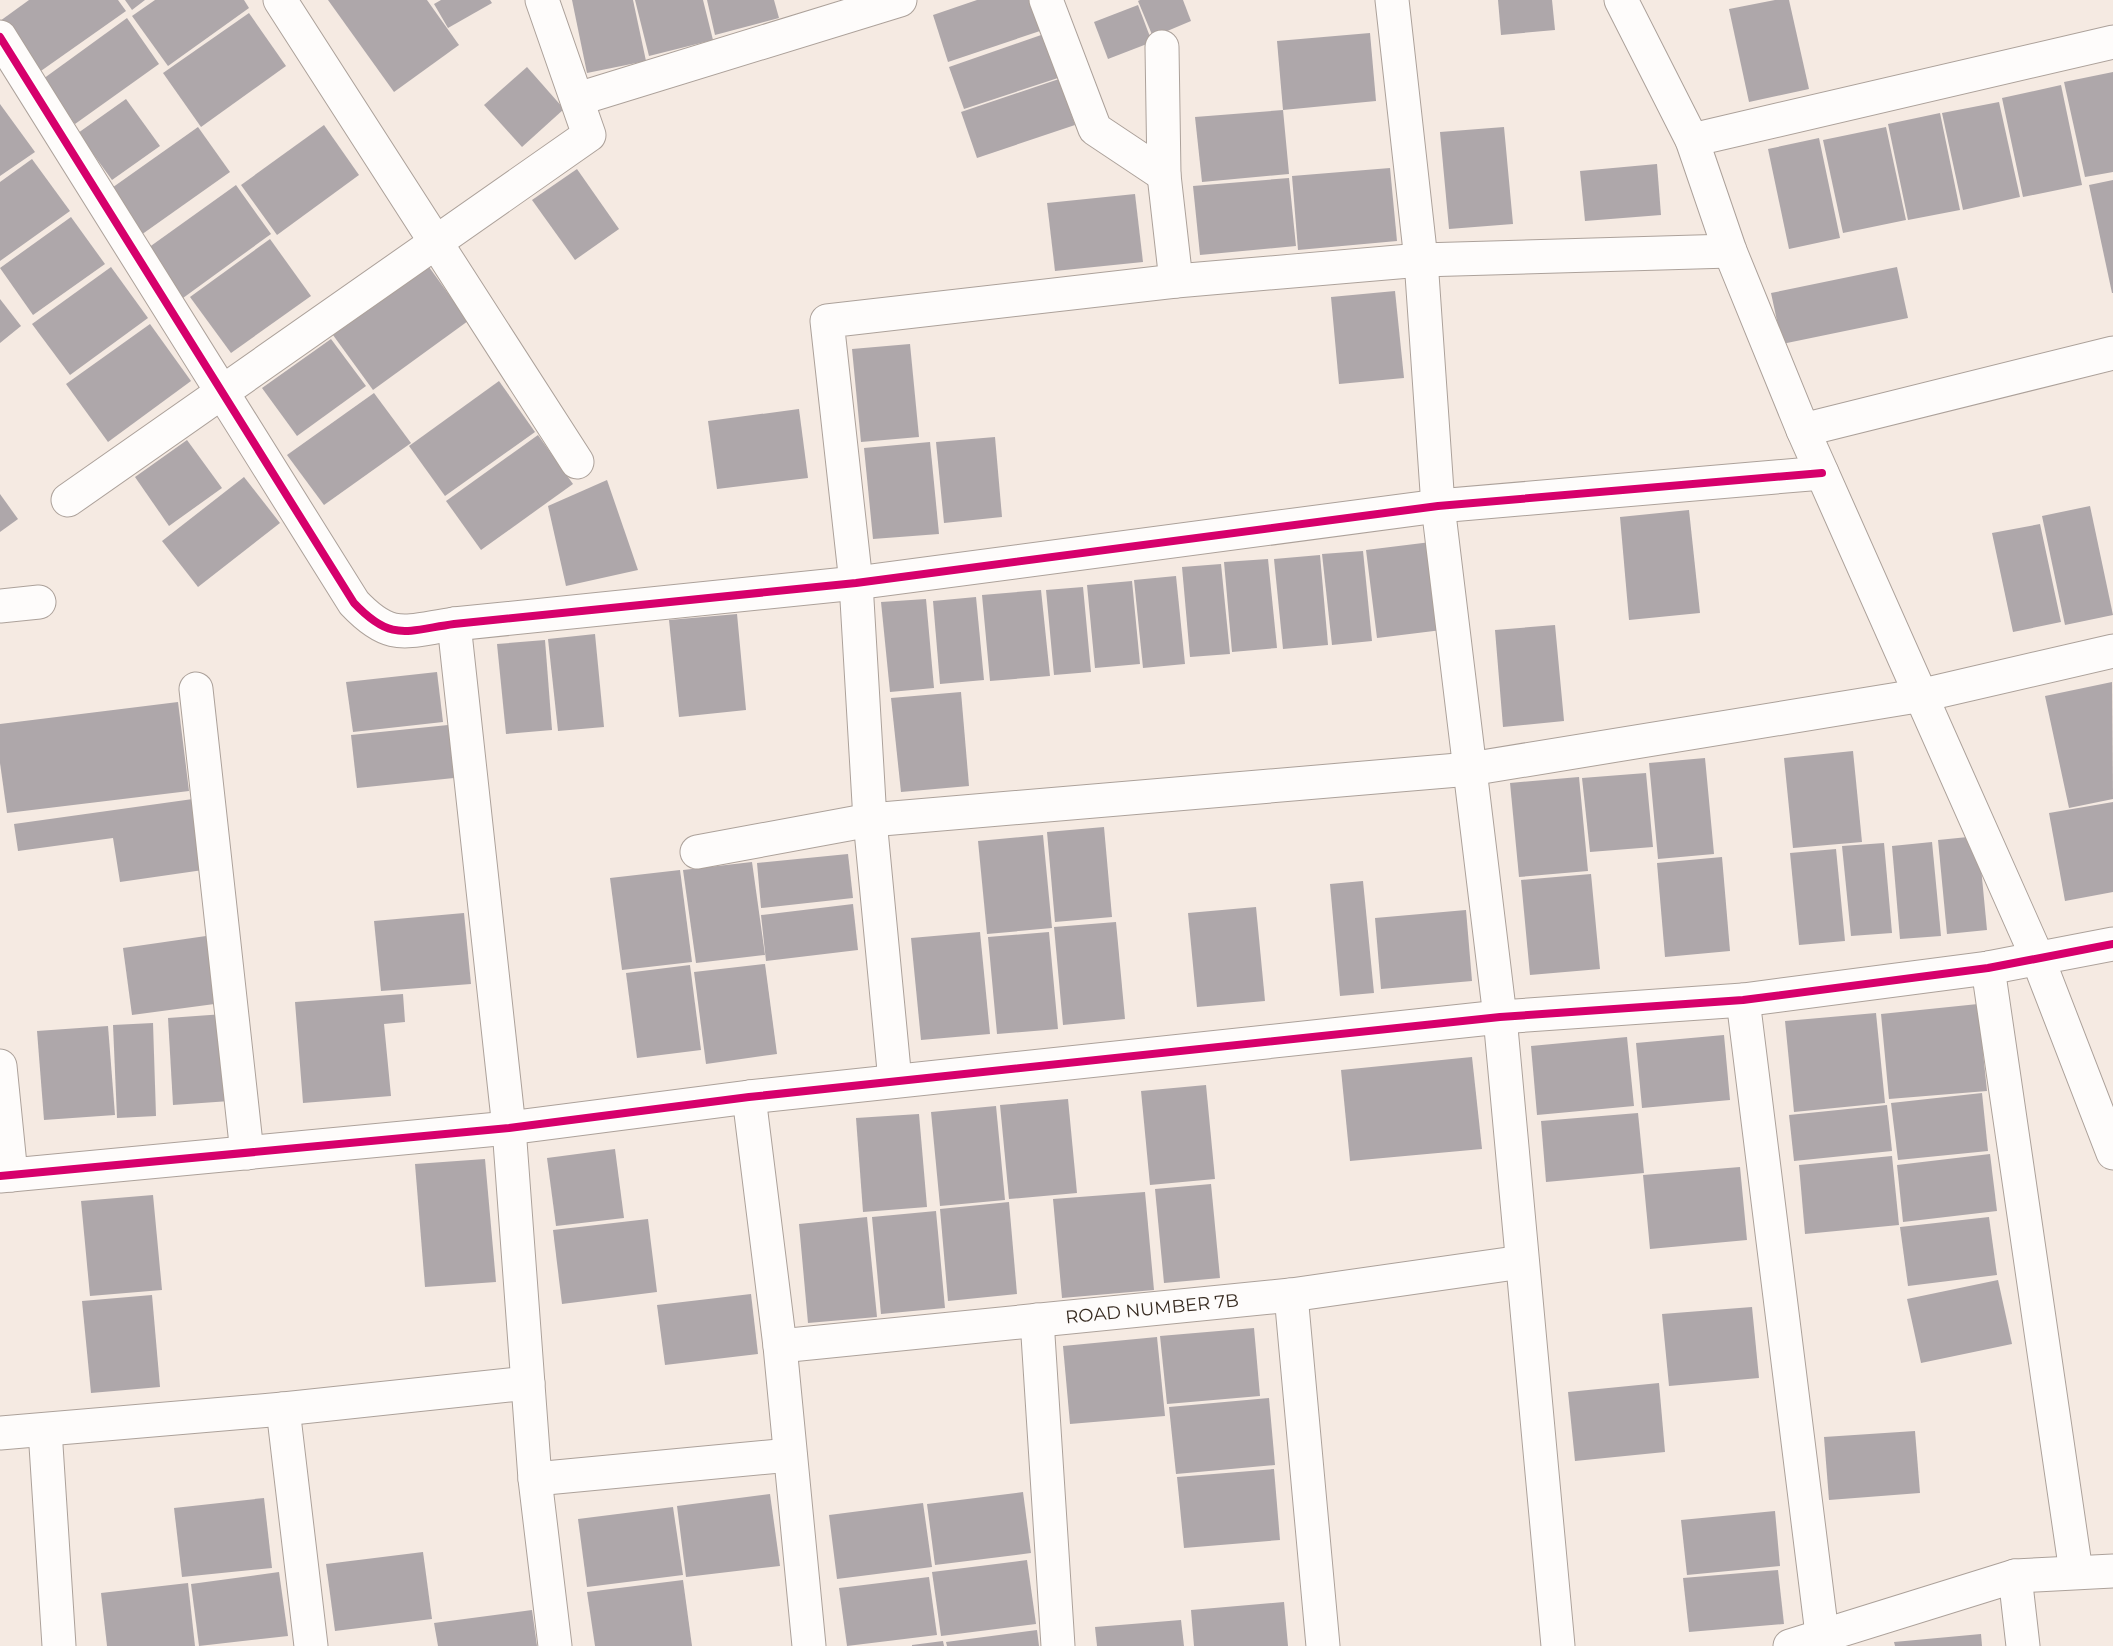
<svg xmlns="http://www.w3.org/2000/svg" width="2113" height="1646" font-family="Montserrat,sans-serif">
<style>
.building{fill:#aea7aa}
.lines{fill:none;stroke-linecap:round;stroke-linejoin:round}
.minor-casing{stroke:#aca19a;stroke-width:35}
.minor{stroke:#fefcfb;stroke-width:33}
.cycleway-casing{stroke:#fff;stroke-width:11}
.cycleway{stroke:#d6006c;stroke-width:8}
.labels{text-anchor:middle;dominant-baseline:central;stroke-width:6;stroke-linejoin:round;paint-order:stroke}
.street-label{font-size:18px;fill:#372b21;stroke:#fff}
</style>
<rect width="100%" height="100%" fill="#f5eae2"/>
<!-- building -->
<g class="building">
<path d="M29,0h89l8,11 -88,62 -38,-52z"/>
<path d="M125,0h20l-13,10z"/>
<path d="M155,0h89l5,8 -81,58 -36,-50z"/>
<path d="M328,0h99l32,45 -65,47z"/>
<path d="M441,0h49l2,3 -44,25 -14,-24z"/>
<path d="M572,0h61l13,61 -59,12z"/>
<path d="M635,0h68l10,40 -64,16z"/>
<path d="M707,0h67l5,18 -64,17z"/>
<path d="M977,0h55l11,30 -95,32 -15,-47z"/>
<path d="M1140,0h43l8,21 -38,16 -15,-36z"/>
<path d="M1498,0h54l3,30 -54,5z"/>
<path d="M1775,0h14l20,89 -60,13 -20,-93z"/>
<path d="M1138,5l14,37 -44,17 -14,-37z"/>
<path d="M249,13l37,53 -85,61 -38,-54z"/>
<path d="M127,18l32,46 -84,60 -32,-45z"/>
<path d="M1370,33l6,68 -93,9 -6,-69z"/>
<path d="M1044,34l14,44 -94,31 -15,-42z"/>
<path d="M527,67l37,42 -42,38 -38,-42z"/>
<path d="M2113,72v100l-28,5 -21,-95z"/>
<path d="M1059,79l16,46 -98,33 -16,-46z"/>
<path d="M2061,85l21,100 -59,12 -21,-99z"/>
<path d="M126,99l34,47 -48,34 -34,-47z"/>
<path d="M1999,102l21,95 -57,13 -21,-97z"/>
<path d="M0,104l35,48 -35,24z"/>
<path d="M1283,110l6,64 -87,8 -7,-65z"/>
<path d="M1940,113l20,97 -52,10 -20,-96z"/>
<path d="M324,125l35,50 -82,60 -36,-50z"/>
<path d="M198,127l32,45 -89,63 -32,-45z"/>
<path d="M1504,127l9,97 -64,5 -9,-97z"/>
<path d="M1886,127l20,93 -63,13 -20,-93z"/>
<path d="M1819,138l21,100 -51,11 -21,-100z"/>
<path d="M32,159l38,52 -70,50v-79z"/>
<path d="M1657,164l4,51 -76,6 -5,-50z"/>
<path d="M1390,168l7,73 -99,9 -6,-74z"/>
<path d="M577,169l42,60 -44,31 -43,-60z"/>
<path d="M1289,178l7,68 -96,9 -7,-69z"/>
<path d="M2113,180v113h-1l-23,-108z"/>
<path d="M236,185l35,49 -88,64 -35,-50z"/>
<path d="M1135,194l8,68 -88,9 -8,-68z"/>
<path d="M71,217l34,47 -72,51 -33,-47z"/>
<path d="M270,239l41,57 -80,57 -41,-56z"/>
<path d="M111,267l37,51 -78,57 -38,-51z"/>
<path d="M429,267l39,54 -95,69 -40,-55z"/>
<path d="M1897,267l11,51 -126,26 -11,-51z"/>
<path d="M1395,291l9,87 -65,6 -8,-87z"/>
<path d="M0,299l21,27 -21,17z"/>
<path d="M150,324l41,57 -83,61 -42,-58z"/>
<path d="M331,339l35,47 -69,50 -35,-48z"/>
<path d="M910,344l9,93 -58,5 -9,-93z"/>
<path d="M499,381l36,51 -90,64 -36,-50z"/>
<path d="M374,393l37,50 -87,62 -37,-50z"/>
<path d="M799,409l9,69 -91,11 -9,-68z"/>
<path d="M538,435l35,49 -92,66 -35,-49z"/>
<path d="M995,437l7,80 -58,6 -8,-81z"/>
<path d="M187,440l35,48 -53,38 -34,-49z"/>
<path d="M930,442l9,92 -66,5 -9,-91z"/>
<path d="M244,477l36,46 -82,64 -36,-46z"/>
<path d="M607,480l31,90 -72,16 -18,-80z"/>
<path d="M0,494l18,25 -18,13z"/>
<path d="M2090,506l23,109 -48,10 -23,-109z"/>
<path d="M1689,510l11,103 -71,7 -9,-103z"/>
<path d="M2040,524l21,98 -48,10 -21,-99z"/>
<path d="M1431,542l11,88 -65,8 -11,-88z"/>
<path d="M1363,551l9,90 -40,4 -10,-91z"/>
<path d="M1320,555l8,90 -45,4 -9,-90z"/>
<path d="M1268,559l9,89 -45,4 -8,-90z"/>
<path d="M1221,564l9,90 -40,3 -8,-90z"/>
<path d="M1176,576l9,88 -42,4 -9,-88z"/>
<path d="M1132,581l8,83 -45,4 -8,-83z"/>
<path d="M1083,587l8,85 -37,3 -8,-85z"/>
<path d="M1041,590l9,86 -60,5 -8,-86z"/>
<path d="M976,597l8,83 -44,4 -7,-83z"/>
<path d="M926,599l8,89 -44,4 -9,-90z"/>
<path d="M737,614l9,96 -67,7 -10,-97z"/>
<path d="M1555,625l9,96 -61,6 -8,-97z"/>
<path d="M595,634l9,93 -46,4 -10,-92z"/>
<path d="M545,640l7,90 -46,4 -9,-90z"/>
<path d="M437,672l6,50 -90,10 -7,-50z"/>
<path d="M2112,682l1,117 -44,9 -24,-112z"/>
<path d="M961,692l8,94 -68,6 -10,-94z"/>
<path d="M178,702l11,89 -182,22 -7,-50v-39z"/>
<path d="M448,725l6,53 -97,10 -6,-53z"/>
<path d="M1853,751l9,91 -69,6 -9,-90z"/>
<path d="M1705,758l9,96 -56,5 -9,-96z"/>
<path d="M1646,773l7,74 -63,5 -8,-74z"/>
<path d="M1579,777l9,94 -69,6 -9,-94z"/>
<path d="M200,798l10,71 -90,13 -7,-44 -95,13 -4,-27z"/>
<path d="M2113,802v90l-48,9 -16,-88z"/>
<path d="M1104,827l8,90 -57,5 -8,-90z"/>
<path d="M1043,835l9,93 -65,6 -9,-93z"/>
<path d="M1978,836l9,94 -40,4 -9,-94z"/>
<path d="M1932,842l9,94 -41,3 -8,-93z"/>
<path d="M1884,843l8,90 -41,3 -9,-90z"/>
<path d="M1836,849l9,92 -46,4 -9,-92z"/>
<path d="M848,854l5,44 -92,10 -4,-45z"/>
<path d="M1722,857l8,94 -65,6 -8,-94z"/>
<path d="M752,862l13,93 -69,8 -13,-93z"/>
<path d="M680,870l12,92 -70,8 -12,-92z"/>
<path d="M1591,874l9,95 -70,6 -9,-95z"/>
<path d="M1363,881l11,112 -34,3 -10,-112z"/>
<path d="M853,904l5,46 -92,11 -5,-46z"/>
<path d="M1256,907l9,94 -68,6 -9,-94z"/>
<path d="M1466,910l6,71 -91,8 -6,-71z"/>
<path d="M464,913l7,71 -90,7 -7,-70z"/>
<path d="M1116,922l9,97 -62,6 -9,-98z"/>
<path d="M980,932l10,102 -69,6 -10,-102z"/>
<path d="M1049,932l9,97 -61,5 -9,-97z"/>
<path d="M213,935l9,68 -90,12 -9,-67z"/>
<path d="M765,964l12,90 -71,10 -12,-92z"/>
<path d="M690,965l11,85 -64,8 -11,-85z"/>
<path d="M403,994l2,28 -21,2 7,72 -88,7 -8,-101z"/>
<path d="M1978,1004l9,87 -98,8 -8,-85z"/>
<path d="M1876,1013l9,90 -91,9 -9,-91z"/>
<path d="M224,1014l6,87 -57,4 -5,-87z"/>
<path d="M153,1023l3,93 -39,2 -4,-93z"/>
<path d="M108,1026l7,89 -71,5 -7,-89z"/>
<path d="M1724,1035l6,65 -88,8 -6,-65z"/>
<path d="M1627,1037l7,69 -97,9 -6,-69z"/>
<path d="M1472,1057l10,92 -132,12 -9,-91z"/>
<path d="M1206,1085l9,94 -65,6 -9,-94z"/>
<path d="M1982,1093l6,58 -90,9 -7,-57z"/>
<path d="M1068,1099l9,94 -68,6 -9,-94z"/>
<path d="M1887,1105l5,46 -98,10 -5,-46z"/>
<path d="M996,1106l9,94 -65,6 -9,-94z"/>
<path d="M1638,1113l6,60 -98,9 -5,-61z"/>
<path d="M919,1114l8,93 -64,5 -7,-94z"/>
<path d="M615,1149l9,69 -68,8 -9,-68z"/>
<path d="M1990,1154l7,57 -94,11 -6,-57z"/>
<path d="M1892,1156l7,69 -94,9 -6,-69z"/>
<path d="M485,1159l11,123 -71,5 -10,-123z"/>
<path d="M1740,1167l7,73 -97,9 -7,-74z"/>
<path d="M1211,1184l9,94 -56,5 -9,-94z"/>
<path d="M1145,1192l9,98 -92,8 -9,-99z"/>
<path d="M153,1195l9,95 -72,6 -9,-95z"/>
<path d="M1009,1202l8,92 -69,7 -8,-92z"/>
<path d="M936,1211l9,97 -64,6 -9,-97z"/>
<path d="M867,1217l10,100 -69,6 -9,-99z"/>
<path d="M1989,1217l8,58 -89,11 -8,-59z"/>
<path d="M648,1219l9,73 -95,12 -9,-74z"/>
<path d="M1998,1280l14,64 -91,19 -14,-64z"/>
<path d="M751,1294l7,60 -93,11 -8,-60z"/>
<path d="M152,1295l8,92 -69,6 -9,-92z"/>
<path d="M1752,1307l7,71 -90,8 -7,-72z"/>
<path d="M1254,1328l6,68 -93,8 -7,-68z"/>
<path d="M1157,1337l8,79 -95,8 -7,-78z"/>
<path d="M1659,1383l6,69 -90,9 -7,-69z"/>
<path d="M1269,1398l6,67 -99,9 -7,-67z"/>
<path d="M1915,1431l5,62 -91,7 -5,-63z"/>
<path d="M1274,1469l6,71 -96,8 -7,-71z"/>
<path d="M1023,1492l8,61 -96,12 -8,-61z"/>
<path d="M770,1494l10,72 -94,11 -9,-71z"/>
<path d="M264,1498l8,70 -90,9 -8,-69z"/>
<path d="M923,1503l9,64 -95,12 -8,-64z"/>
<path d="M673,1507l10,68 -96,12 -9,-68z"/>
<path d="M1775,1511l5,55 -93,9 -6,-55z"/>
<path d="M423,1552l9,67 -97,12 -9,-67z"/>
<path d="M1027,1560l9,64 -95,12 -9,-64z"/>
<path d="M1778,1570l6,54 -95,8 -6,-54z"/>
<path d="M279,1572l9,64 -89,10 -8,-62z"/>
<path d="M929,1577l8,58 -90,11 -8,-58z"/>
<path d="M683,1580l9,66h-97l-8,-54z"/>
<path d="M188,1583l7,63h-88l-6,-53z"/>
<path d="M1284,1602l4,44h-94l-3,-36z"/>
<path d="M532,1610l5,36h-99l-4,-23z"/>
<path d="M1181,1620l3,26h-87l-2,-19z"/>
<path d="M1037,1630l2,16h-92l-1,-4z"/>
<path d="M1981,1634l1,12h-87l-1,-4z"/>
<path d="M943,1641l1,5h-32v-1z"/>
</g>
<g class="lines">
<defs>
<g id="minor">
<path d="M280,0l297,462"/>
<path d="M1046,0l49,129 69,46"/>
<path d="M1392,0l29,260 17,246 62,511 58,629"/>
<path d="M1621,0l71,140 38,111 73,179 235,529 75,194"/>
<path d="M0,37l354,566c37,39 51,28 100,21l402,-41 582,-77 384,-33"/>
<path d="M1162,47l2,128 12,106"/>
<path d="M578,99l322,-99"/>
<path d="M1692,140l421,-98"/>
<path d="M1803,430l310,-77"/>
<path d="M68,500l521,-365 -47,-135"/>
<path d="M0,606l39,-4"/>
<path d="M454,624l55,504 26,351 20,167"/>
<path d="M196,689l51,464"/>
<path d="M697,852l173,-32 600,-51 453,-74 190,-44"/>
<path d="M1988,968l88,604"/>
<path d="M1743,1000l79,634"/>
<path d="M0,1066l11,109"/>
<path d="M895,1081l-25,-261 -14,-237 -29,-262 349,-40 245,-21 309,-9"/>
<path d="M749,1097l31,249 29,300"/>
<path d="M0,1176l509,-48 240,-31 751,-80 243,-17 245,-32 125,-24"/>
<path d="M1291,1295l32,351"/>
<path d="M1037,1320l21,326"/>
<path id="s1" d="M780,1346l511,-51 231,-33"/>
<path d="M283,1409l28,237"/>
<path d="M45,1430l14,216"/>
<path d="M0,1433l283,-24 245,-26"/>
<path d="M535,1479l255,-24"/>
<path d="M2015,1576l8,70"/>
<path d="M1790,1646l225,-70 98,-5"/>
</g>
</defs>
<!-- minor casing -->
<use href="#minor" class="minor-casing"/>
<!-- minor -->
<use href="#minor" class="minor"/>
<defs>
<g id="cycleway">
<path d="M0,37l354,566c37,39 51,28 100,21l402,-41 582,-77 384,-33"/>
<path d="M0,1176l509,-48 240,-31 751,-80 243,-17 245,-32 125,-24"/>
</g>
</defs>
<!-- cycleway casing -->
<use href="#cycleway" class="cycleway-casing"/>
<!-- cycleway -->
<use href="#cycleway" class="cycleway"/>
</g>
<g class="labels">
<!-- street labels -->
<g class="street-label">
<text stroke="none"><textPath href="#s1" startOffset="374">ROAD NUMBER 7B</textPath></text>
</g>
</g>
</svg>
